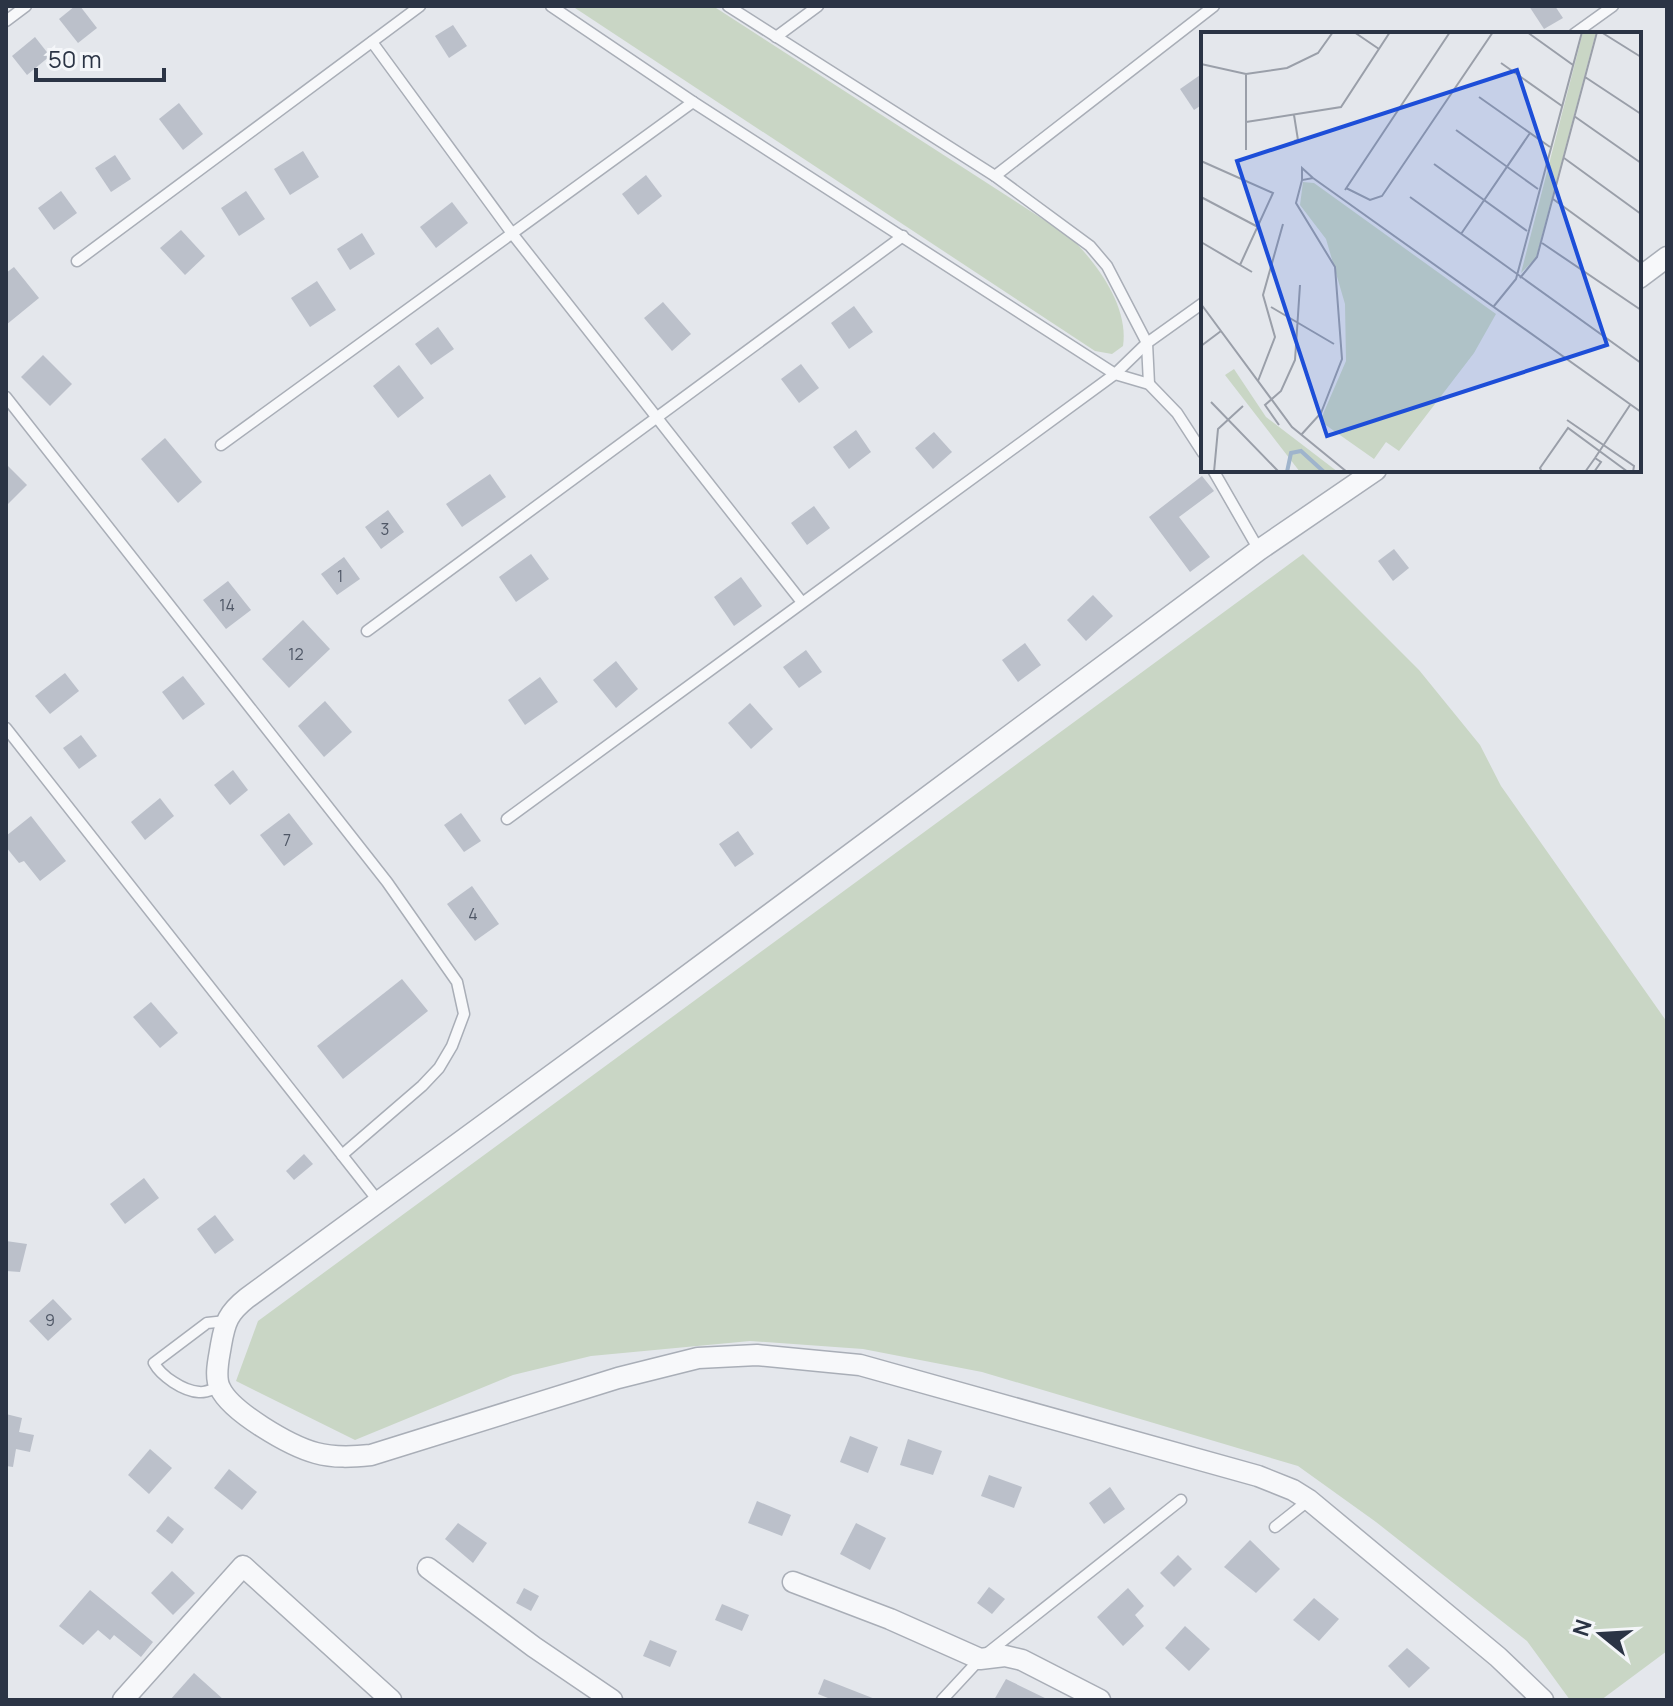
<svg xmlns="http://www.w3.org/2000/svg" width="1673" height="1706" font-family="Manrope,sans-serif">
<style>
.green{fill:#c9d6c5}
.building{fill:#bbc0ca}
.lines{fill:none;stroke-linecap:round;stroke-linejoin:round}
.service-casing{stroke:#a9aeb7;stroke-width:13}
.minor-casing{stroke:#a9aeb7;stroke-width:23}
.service{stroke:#f7f8fa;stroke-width:10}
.minor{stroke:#f7f8fa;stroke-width:20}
.labels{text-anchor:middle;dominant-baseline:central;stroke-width:8;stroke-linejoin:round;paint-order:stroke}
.number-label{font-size:16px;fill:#4f5766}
.inset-river{fill:none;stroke:#9fb4cc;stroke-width:4}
.inset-road{fill:none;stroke:#9a9fa9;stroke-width:2}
.view{fill:#1d4ed8;fill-opacity:0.15;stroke:#1d4ed8;stroke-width:4}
.inset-edge{fill:none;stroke:#2b3445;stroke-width:4}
</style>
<rect width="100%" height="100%" fill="#e4e7ec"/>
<!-- green -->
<g class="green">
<path d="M572,6h141l356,230c27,26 60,70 54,110l-11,8 -17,-3z"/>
<path d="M1303,554l116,116 61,75 21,41 166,236v629l-66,49h-31l-43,-59 -151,-119 -78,-56 -316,-94 -119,-23 -113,-8 -159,15 -78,19 -158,65 -119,-59 22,-60z"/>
</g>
<!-- building -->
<g class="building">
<path d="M75,6h5l17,22 -19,15 -19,-24z"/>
<path d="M1529,6h26l8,12 -19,11z"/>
<path d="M453,25l14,21 -18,12 -14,-22z"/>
<path d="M35,37l15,19 -23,19 -15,-19z"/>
<path d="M1203,73v31l-9,6 -14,-21z"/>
<path d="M179,103l24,31 -20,16 -24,-31z"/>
<path d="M303,151l16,26 -29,18 -16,-26z"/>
<path d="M115,155l16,24 -20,13 -16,-24z"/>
<path d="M646,175l16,21 -24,19 -16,-21z"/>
<path d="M61,191l16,22 -23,17 -16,-22z"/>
<path d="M246,191l19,28 -26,17 -18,-28z"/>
<path d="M452,202l16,21 -32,25 -16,-21z"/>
<path d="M181,230l24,26 -20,19 -25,-27z"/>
<path d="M362,233l13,21 -25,16 -13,-21z"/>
<path d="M14,267l25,31 -33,27v-52z"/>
<path d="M317,281l19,29 -26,17 -19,-29z"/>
<path d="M663,302l28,32 -19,17 -28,-33z"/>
<path d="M854,306l19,26 -24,17 -18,-26z"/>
<path d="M438,327l16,22 -23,16 -16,-21z"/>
<path d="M43,355l29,29 -22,22 -29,-29z"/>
<path d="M801,364l18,24 -20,15 -18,-24z"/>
<path d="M399,365l25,33 -26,20 -25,-32z"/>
<path d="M856,430l15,22 -22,17 -16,-22z"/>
<path d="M934,432l18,20 -19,17 -18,-21z"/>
<path d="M165,438l37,44 -24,21 -37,-44z"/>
<path d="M6,464l21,21 -21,21z"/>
<path d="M490,474l16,23 -44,30 -16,-23z"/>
<path d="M1202,476l12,15 -35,26 31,40 -20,15 -41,-55z"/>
<path d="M814,506l16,22 -23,17 -16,-22z"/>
<path d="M388,510l16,22 -23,17 -16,-22z"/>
<path d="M1394,549l15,19 -16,13 -15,-20z"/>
<path d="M531,554l18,25 -33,23 -17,-25z"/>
<path d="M344,557l16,22 -23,16 -16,-21z"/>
<path d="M741,577l21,29 -28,20 -20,-29z"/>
<path d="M228,581l23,29 -25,19 -23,-29z"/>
<path d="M1093,595l20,21 -27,25 -19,-21z"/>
<path d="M303,620l27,29 -41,39 -27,-29z"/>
<path d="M1025,643l16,22 -23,17 -16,-22z"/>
<path d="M806,650l16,22 -23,16 -16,-21z"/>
<path d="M616,661l22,28 -22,19 -23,-28z"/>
<path d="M65,673l14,18 -29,23 -15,-18z"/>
<path d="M183,676l22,28 -22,16 -21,-28z"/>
<path d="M540,677l18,25 -33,23 -17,-25z"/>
<path d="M325,701l27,31 -28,25 -26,-31z"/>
<path d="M750,703l23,26 -22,20 -23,-26z"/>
<path d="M81,735l16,21 -18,13 -16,-21z"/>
<path d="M233,770l15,20 -18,15 -16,-20z"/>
<path d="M160,798l14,18 -29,24 -14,-18z"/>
<path d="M289,813l24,31 -29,22 -24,-31z"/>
<path d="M461,813l20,28 -17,11 -20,-27z"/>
<path d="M31,816l35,45 -26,20 -16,-20 -5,2 -13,-16v-11z"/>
<path d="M738,831l16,23 -19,13 -16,-23z"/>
<path d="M472,886l27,38 -24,17 -28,-37z"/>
<path d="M402,979l26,32 -85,68 -26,-33z"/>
<path d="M151,1002l27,31 -18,15 -27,-31z"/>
<path d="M304,1154l9,10 -19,16 -8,-9z"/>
<path d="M144,1178l15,20 -34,26 -15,-20z"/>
<path d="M215,1215l19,25 -19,14 -18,-25z"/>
<path d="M6,1241l21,3 -7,28 -14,-1z"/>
<path d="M53,1299l19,20 -24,22 -19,-20z"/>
<path d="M6,1414l16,4 -3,14 15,3 -4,17 -14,-3 -3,18 -7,-1z"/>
<path d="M850,1436l28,11 -10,26 -28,-11z"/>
<path d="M908,1439l34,12 -9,24 -33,-10z"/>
<path d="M150,1449l22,19 -23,26 -21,-19z"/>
<path d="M229,1469l28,23 -15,18 -28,-22z"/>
<path d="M989,1475l33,12 -8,21 -33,-12z"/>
<path d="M1110,1487l15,22 -21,15 -15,-21z"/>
<path d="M757,1501l34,14 -9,21 -34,-13z"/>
<path d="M168,1516l16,13 -12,15 -16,-13z"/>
<path d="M458,1523l29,20 -14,20 -28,-24z"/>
<path d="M856,1523l30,15 -16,32 -30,-16z"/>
<path d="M1250,1540l30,29 -24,24 -32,-26z"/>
<path d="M1178,1555l14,14 -18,18 -14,-14z"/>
<path d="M172,1571l23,22 -22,22 -22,-22z"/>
<path d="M989,1587l16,12 -13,15 -15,-11z"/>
<path d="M524,1588l15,8 -8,15 -15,-8z"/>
<path d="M1128,1588l16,18 -9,9 9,11 -21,20 -26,-29z"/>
<path d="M90,1590l63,52 -12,15 -27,-22 -4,5 -12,-10 -15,15 -24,-19z"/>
<path d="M1314,1598l25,21 -20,22 -26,-21z"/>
<path d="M722,1604l27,11 -7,16 -27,-11z"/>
<path d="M1185,1626l25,23 -21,22 -24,-23z"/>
<path d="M650,1640l27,11 -7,16 -27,-11z"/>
<path d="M1407,1648l23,20 -21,20 -21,-22z"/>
<path d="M194,1673l30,27h-54z"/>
<path d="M824,1679l51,20v1h-42l-15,-6z"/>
<path d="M1006,1679l43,21h-55z"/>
</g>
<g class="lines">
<defs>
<g id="service">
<path d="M551,6l142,96 422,272 34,10 28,29 26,40"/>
<path d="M728,6l267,170 95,70 17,20 40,77 2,41"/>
<path d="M6,21l20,-15"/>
<path d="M1574,34l39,-28"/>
<path d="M776,37l42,-31"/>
<path d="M372,42l139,190 290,369"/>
<path d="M995,176l219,-170"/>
<path d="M77,261l343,-255"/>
<path d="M6,397l381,485 70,100 7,32 -12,32 -13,22 -17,18 -80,69"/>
<path d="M221,445l472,-343"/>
<path d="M1213,470l46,80"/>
<path d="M367,631l536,-395"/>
<path d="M6,728l373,474"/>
<path d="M507,819l608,-445 32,-31 56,-40"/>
<path d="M219,1387c-6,2 -14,6 -20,5 -16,-1 -38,-16 -45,-29l53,-40 19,-2"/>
<path d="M1275,1527l34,-27"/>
<path d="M942,1700l38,-41 201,-159"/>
</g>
<g id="minor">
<path d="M1639,278l28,-21"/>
<path d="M1376,470l-117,80 -598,445 -414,303c-19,15 -22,24 -26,47 -2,13 -7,31 -1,43 11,24 70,58 96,65 18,5 36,4 55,2l247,-77 80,-20 59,-3 103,10 398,111 35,14 16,10 189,157 45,43"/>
<path d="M428,1568l106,79 78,53"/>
<path d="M793,1582l97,37 90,40 25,-3 17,4 78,40"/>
<path d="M123,1700l120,-134 148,134"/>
</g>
</defs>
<!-- service casing -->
<use href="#service" class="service-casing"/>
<!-- minor casing -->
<use href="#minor" class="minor-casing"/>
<!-- service -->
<use href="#service" class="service"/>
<!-- minor -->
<use href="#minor" class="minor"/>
</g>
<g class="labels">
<!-- number labels -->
<g class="number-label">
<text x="385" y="529">3</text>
<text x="340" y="576">1</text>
<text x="227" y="605">14</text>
<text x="296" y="654">12</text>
<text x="287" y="840">7</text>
<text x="473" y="914">4</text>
<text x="50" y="1320">9</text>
</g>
</g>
<!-- overview -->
<g transform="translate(1201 32)">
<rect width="440" height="440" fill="#e4e7ec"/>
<path d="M382,0h13l-60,226 -15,15zM102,150l11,1 182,131 -22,39 -75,98 -13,-9 -12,17 -54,-38 26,-60 -1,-57 -19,-65 -26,-34zM33,337l32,48 72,55h-38l-75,-97z" fill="#c9d6c5"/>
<path class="inset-river" d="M86,440l4,-19 10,-2 23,21"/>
<path class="inset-road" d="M153,0l25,17M326,0l46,33M400,0l40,25M300,31l61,43M0,32l45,10 41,-6 31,-15 15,-21M384,45l56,37M278,65l71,50M373,84l67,47M45,90l95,-15 49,-75M255,98l82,59M93,109l4,-1 -4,-25M45,118v-76M363,126l77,56M0,129l72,32 -33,72M233,132l93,67M101,148v-12l11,10M145,156l24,12 12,-4 111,-164M144,158l105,-158M0,165l57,30M209,165l231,166M352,167l88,64M260,202l69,-101M0,210l51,30M341,211l99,67M319,246l17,-21 60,-225M0,272l91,123 55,45M293,274l22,-27 66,-247M70,275l63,37M0,314l20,-15M57,349l17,-44 -12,-42 20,-71M10,370l67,69M366,388l67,46 -1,6M78,393l-14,-20 16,-14 14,-31 5,-75M100,403l20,-22 21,-54 -7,-92 -39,-64 6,-23 11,-2 328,234M394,426l35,-53M13,440l4,-43 25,-23M341,440l-2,-4 28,-40 60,44M384,440l10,-14 6,4 -7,10"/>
<path class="view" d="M316,38l90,275 -280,91 -90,-275z"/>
<rect width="440" height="440" class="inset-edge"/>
</g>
<!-- border -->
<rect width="1673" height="1706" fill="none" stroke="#2b3445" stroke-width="16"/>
<!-- north arrow -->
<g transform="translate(1601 1634) rotate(288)" stroke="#f4f6f9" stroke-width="6" paint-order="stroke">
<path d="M0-6L14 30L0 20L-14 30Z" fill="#2b3445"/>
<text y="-12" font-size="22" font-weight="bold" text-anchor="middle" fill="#2b3445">N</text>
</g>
<!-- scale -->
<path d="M36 68v12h128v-12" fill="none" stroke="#2b3445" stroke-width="4"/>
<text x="48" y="68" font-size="24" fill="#2b3445" stroke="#f4f6f9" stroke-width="6" paint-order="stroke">50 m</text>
</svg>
